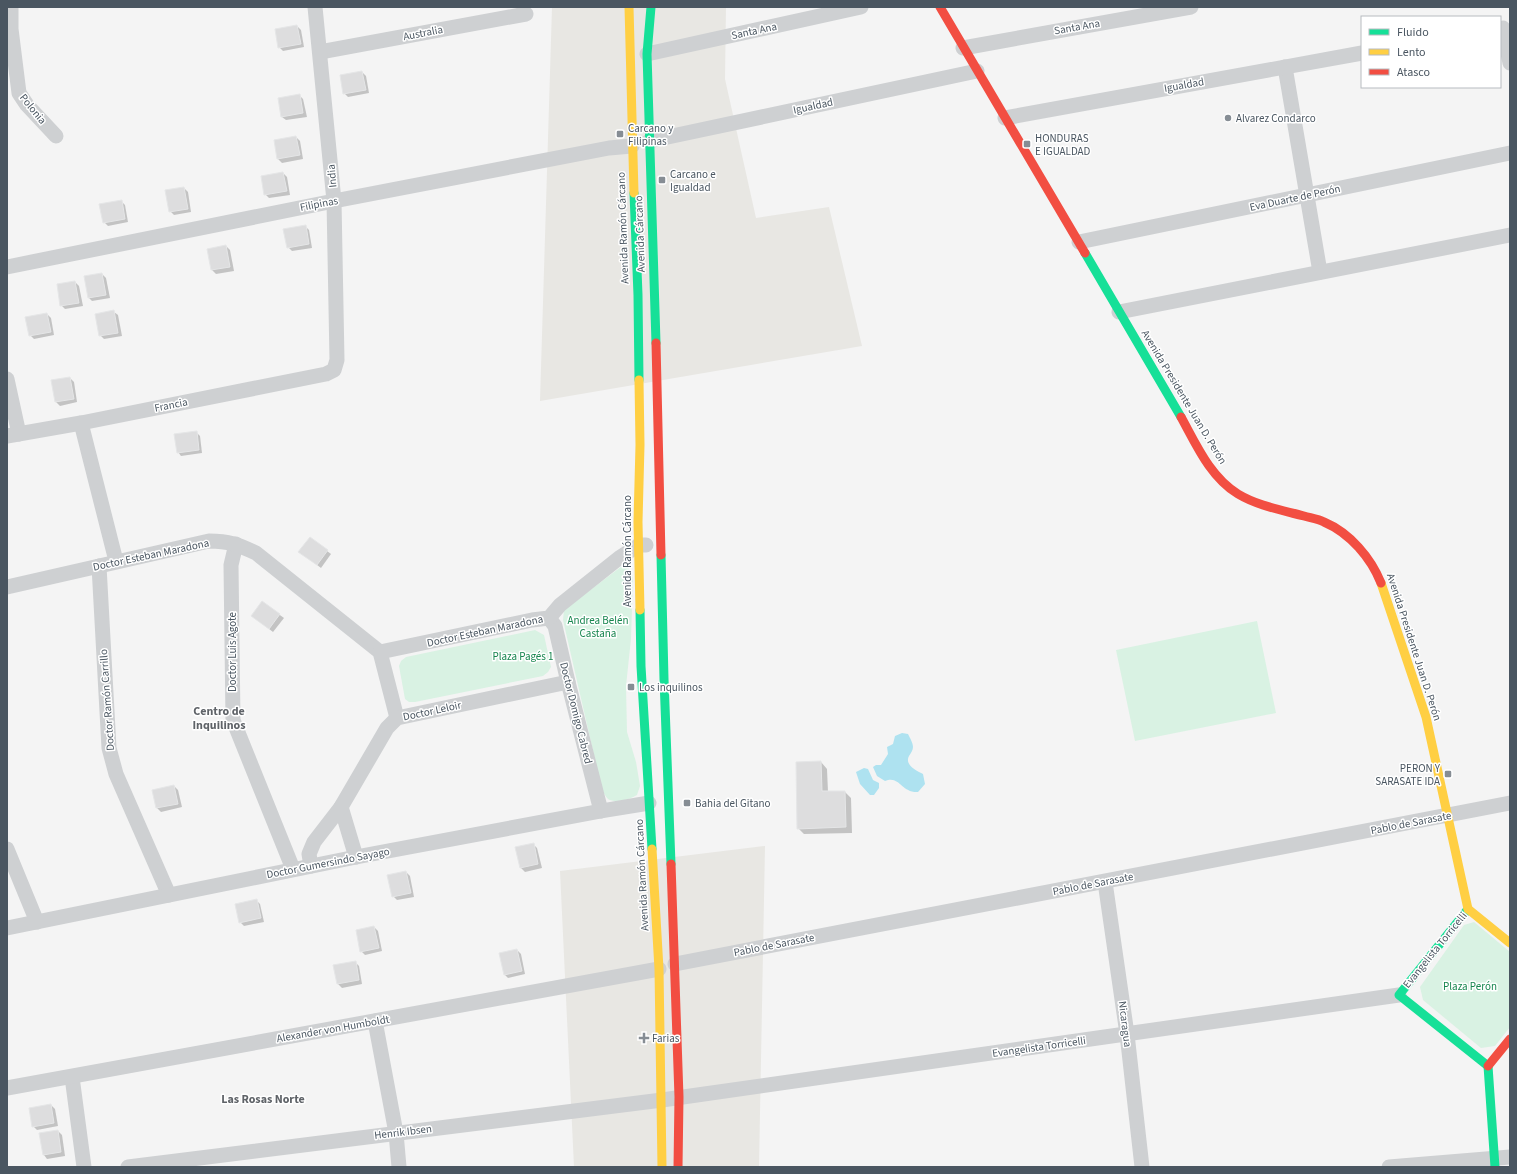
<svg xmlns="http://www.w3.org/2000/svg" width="1517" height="1174" font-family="'Source Sans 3',sans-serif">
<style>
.commercial{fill:#e8e7e3}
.green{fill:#d9f2e3}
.water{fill:#aee2f0}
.shadow{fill:#0003}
.building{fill:#ddddde;stroke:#e5e6e7}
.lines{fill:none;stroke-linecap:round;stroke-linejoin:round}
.street{stroke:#ced0d2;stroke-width:15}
.fast{stroke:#16e098;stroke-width:9}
.slow{stroke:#ffcf43;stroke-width:9}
.jam{stroke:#f24e42;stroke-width:9}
.poi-dot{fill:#868d94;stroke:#fff;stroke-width:1.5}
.labels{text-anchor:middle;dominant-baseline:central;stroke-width:3;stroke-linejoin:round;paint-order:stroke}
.street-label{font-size:11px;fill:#4a5661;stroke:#fff}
.poi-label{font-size:11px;fill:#4a5661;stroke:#fff;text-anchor:start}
.park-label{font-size:11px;fill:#17864f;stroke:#fff}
.neighbourhood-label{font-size:12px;font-weight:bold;fill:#5f6368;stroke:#fff}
</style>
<rect width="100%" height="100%" fill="#f4f4f4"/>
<!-- commercial -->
<g class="commercial">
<path d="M552,7h174l-1,72 31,139 73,-11 33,139 -322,55z"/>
<path d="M765,846l-6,321h-185l-14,-296z"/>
</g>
<!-- green -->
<g class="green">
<path d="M626,563l7,14 -2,62 -5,47 1,46 9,30 4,24 -3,9c-7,4 -21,9 -29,4 -2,-2 -4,-6 -6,-9l-39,-170 1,-10z"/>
<path d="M1257,621l19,92 -141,28 -19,-91z"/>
<path d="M535,630l9,5 7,32 -3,5 -5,4 -128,26h-6l-4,-3 -6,-33 2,-5 5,-4z"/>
<path d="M1474,922l36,30v75l-15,19 -14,2 -58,-48 -3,-13 44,-62z"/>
</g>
<!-- water -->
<g class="water">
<path d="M902,733l6,1c2,4 5,9 5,13 0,3 -2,6 -4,9 -5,9 8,15 14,18l2,10 -7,8c-17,1 -18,-17 -33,-11l-8,-5 -4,-9 3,-2h5l7,-11 -1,-7 6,-3 2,-8z"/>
<path d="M864,768l4,1 5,11 6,3v5l-5,7h-4l-10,-11 -4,-12z"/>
</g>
<!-- shadow -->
<g class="shadow">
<path d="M297,26l4,4 3,17 -21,4 -4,-4z"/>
<path d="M362,72l4,4 3,17 -21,4 -4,-4z"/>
<path d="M299,95l4,4 4,18 -21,3 -4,-3z"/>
<path d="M296,137l4,4 3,18 -21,4 -4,-4z"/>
<path d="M283,173l4,4 3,18 -21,3 -4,-4z"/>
<path d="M184,188l4,4 3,20 -17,3 -4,-4z"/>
<path d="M121,201l4,4 3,17 -20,4 -4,-4z"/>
<path d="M305,226l4,4 3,18 -20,3 -4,-4z"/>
<path d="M226,246l4,4 4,21 -18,3 -4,-4 -3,-21z"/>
<path d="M102,274l4,4 4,20 -18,3 -3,-3z"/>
<path d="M75,282l4,4 4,20 -18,3 -4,-4z"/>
<path d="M114,312l4,3 4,21 -18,3 -4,-4z"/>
<path d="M47,314l4,4 3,17 -20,4 -4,-4z"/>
<path d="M70,378l4,4 3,20 -17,4 -4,-4z"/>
<path d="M196,432l4,4 2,17 -21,3 -3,-4z"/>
<path d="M327,551l4,3 -10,14 -21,-16z"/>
<path d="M262,602l22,16 -11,14 -21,-16z"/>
<path d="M821,762l6,7 1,23h17l6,6 1,35 -48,1 -6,-6z"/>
<path d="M174,786l4,4 4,17 -21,5 -4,-4 -3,-18z"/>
<path d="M533,844l4,4 5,20 -17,4 -4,-4 -5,-20z"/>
<path d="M406,872l4,4 4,21 -17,3 -4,-4z"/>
<path d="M256,900l4,4 4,18 -20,4 -4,-4z"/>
<path d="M374,927l4,4 4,20 -17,4 -4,-4z"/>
<path d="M517,950l4,4 4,20 -17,4 -4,-4z"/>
<path d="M355,962l4,4 3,18 -20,4 -4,-4z"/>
<path d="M51,1105l4,4 3,17 -21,4 -4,-4z"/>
<path d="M58,1131l4,4 3,21 -18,3 -3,-4z"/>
</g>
<!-- building -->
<g class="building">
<path d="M297,25l4,19 -23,4 -3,-19z"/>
<path d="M362,71l4,19 -23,4 -3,-19z"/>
<path d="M300,94l3,19 -22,4 -3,-19z"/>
<path d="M296,136l4,19 -23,4 -3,-19z"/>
<path d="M283,172l4,19 -23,4 -3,-19z"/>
<path d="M184,187l4,22 -19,3 -4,-22z"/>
<path d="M122,200l3,19 -22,4 -4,-19z"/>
<path d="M306,225l3,19 -22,4 -4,-19z"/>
<path d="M226,245l4,22 -19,3 -4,-21z"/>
<path d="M102,273l4,22 -18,3 -4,-22z"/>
<path d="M75,281l4,22 -19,3 -3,-22z"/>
<path d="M114,310l4,23 -19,3 -4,-22z"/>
<path d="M47,313l4,19 -22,4 -4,-19z"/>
<path d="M70,377l4,22 -19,3 -4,-22z"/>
<path d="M197,431l2,19 -22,3 -3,-19z"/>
<path d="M310,537l18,13 -11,15 -19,-13z"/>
<path d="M262,601l18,13 -11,15 -18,-13z"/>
<path d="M821,761l1,30h23l1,36 -49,2 -1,-67z"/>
<path d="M174,785l4,19 -22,4 -4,-18z"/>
<path d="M534,843l4,21 -18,4 -5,-21z"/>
<path d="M406,871l5,22 -19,4 -5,-22z"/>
<path d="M257,899l4,19 -22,5 -4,-19z"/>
<path d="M374,926l5,22 -19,4 -4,-22z"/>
<path d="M517,949l5,22 -18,4 -5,-22z"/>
<path d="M356,961l3,19 -22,4 -4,-19z"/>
<path d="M51,1104l3,19 -22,4 -3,-19z"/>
<path d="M58,1130l3,22 -18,3 -4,-22z"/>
</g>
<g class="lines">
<!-- street -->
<g class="street">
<path d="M11,7v22l8,64 8,12 29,31"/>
<path d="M1503,28l7,35"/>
<path d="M963,48l228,-41"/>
<path d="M320,52l206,-38"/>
<path d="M647,54l214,-47"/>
<path d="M1285,67l35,205"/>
<path d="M1005,118l357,-65"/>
<path d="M649,141l328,-70"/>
<path d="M1079,242l431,-89"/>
<path d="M7,267l327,-66 275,-53 23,-2"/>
<path d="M1119,312l391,-77"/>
<path d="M7,379l12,55"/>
<path d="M81,423l35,138"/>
<path d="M7,436l74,-13 245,-49 8,-4 3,-10 -3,-159 -19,-194"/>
<path d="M236,544l-5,21 2,155 60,149"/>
<path d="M99,566l10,182 7,26 53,121"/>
<path d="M7,587l202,-46c20,0 30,4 47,12l124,99 17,66"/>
<path d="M549,618l6,8 13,56 33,129"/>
<path d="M380,652l152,-32 17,-2 11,-13 59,-47 20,-13h7"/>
<path d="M341,807l15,50"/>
<path d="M7,849l30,73"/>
<path d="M311,866l-2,-12 5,-12 27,-35 46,-79 10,-10 171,-36"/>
<path d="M1105,882l22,152 15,133"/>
<path d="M7,928l349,-71 245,-46 48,-8"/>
<path d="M675,964l835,-161"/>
<path d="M375,1021l21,112 3,34"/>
<path d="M72,1077l12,90"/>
<path d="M7,1088l652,-119"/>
<path d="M128,1167l534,-67 737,-105"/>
<path d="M1389,1167l121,-10"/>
</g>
<!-- fast -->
<g class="fast">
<path d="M651,7l-4,47 9,289"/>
<path d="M634,193l4,102 1,85"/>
<path d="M1085,253l96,164"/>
<path d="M661,555l3,124 7,185"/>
<path d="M640,610l1,56 11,183"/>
<path d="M1468,909l-69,86 89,71"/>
<path d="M1488,1066l7,101"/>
</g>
<!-- slow -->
<g class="slow">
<path d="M629,7l5,186"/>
<path d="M639,380l1,65 -2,77 2,88"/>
<path d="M1381,583l45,134 42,192"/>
<path d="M652,849l7,120 3,198"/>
<path d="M1468,909l42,34"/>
</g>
<!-- jam -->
<g class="jam">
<path d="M940,7l145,246"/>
<path d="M656,343l5,212"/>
<path d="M1181,417c15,27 29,60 57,77 20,12 44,16 66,22 7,2 14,3 20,6 26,11 47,36 57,61"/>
<path d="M671,864l8,233 -1,70"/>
<path d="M1488,1066l22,-27"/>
</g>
</g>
<!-- markers -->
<g class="poi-dot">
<circle cx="1228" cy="118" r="4"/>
<rect x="616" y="130" width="8" height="8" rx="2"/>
<rect x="1023" y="140" width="8" height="8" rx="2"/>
<rect x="658" y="176" width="8" height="8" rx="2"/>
<rect x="627" y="683" width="8" height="8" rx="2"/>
<rect x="1444" y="770" width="8" height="8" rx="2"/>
<rect x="683" y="799" width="8" height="8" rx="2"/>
<path d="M642 1032h4v4h4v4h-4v4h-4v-4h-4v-4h4z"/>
</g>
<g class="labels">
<!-- street labels -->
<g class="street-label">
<text transform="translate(1077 27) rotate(-10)">Santa Ana</text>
<text transform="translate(754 31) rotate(-12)">Santa Ana</text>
<text transform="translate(423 33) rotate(-11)">Australia</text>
<text transform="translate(1184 85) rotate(-10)">Igualdad</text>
<text transform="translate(813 106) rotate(-12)">Igualdad</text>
<text transform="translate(33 109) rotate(51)">Polonia</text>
<text transform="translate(332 176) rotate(-95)">India</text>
<text transform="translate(1295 198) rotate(-12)">Eva Duarte de Perón</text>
<text transform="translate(319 204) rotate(-11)">Filipinas</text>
<text transform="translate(623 228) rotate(-92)">Avenida Ramón Cárcano</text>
<text transform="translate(640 234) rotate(-92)">Avenida Cárcano</text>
<text transform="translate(1184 397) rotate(59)">Avenida Presidente Juan D. Perón</text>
<text transform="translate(171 405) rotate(-11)">Francia</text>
<text transform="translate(627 551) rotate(-90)">Avenida Ramón Cárcano</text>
<text transform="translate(151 555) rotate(-12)">Doctor Esteban Maradona</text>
<text transform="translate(485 631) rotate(-12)">Doctor Esteban Maradona</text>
<text transform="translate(1414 647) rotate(72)">Avenida Presidente Juan D. Perón</text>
<text transform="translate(232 652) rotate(-90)">Doctor Luis Agote</text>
<text transform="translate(107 700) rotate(-94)">Doctor Ramón Carrillo</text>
<text transform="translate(432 711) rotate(-12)">Doctor Leloir</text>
<text transform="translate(576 713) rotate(76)">Doctor Domigo Cabred</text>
<text transform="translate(1411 823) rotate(-11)">Pablo de Sarasate</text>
<text transform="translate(328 863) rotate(-11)">Doctor Gumersindo Sayago</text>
<text transform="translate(642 875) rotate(-93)">Avenida Ramón Cárcano</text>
<text transform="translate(1093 884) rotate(-11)">Pablo de Sarasate</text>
<text transform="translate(774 945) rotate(-11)">Pablo de Sarasate</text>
<text transform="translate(1435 950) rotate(-51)">Evangelista Torricelli</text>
<text transform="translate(1125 1024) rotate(83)">Nicaragua</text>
<text transform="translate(333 1029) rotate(-10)">Alexander von Humboldt</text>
<text transform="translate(1039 1047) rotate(-8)">Evangelista Torricelli</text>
<text transform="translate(403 1132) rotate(-7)">Henrik Ibsen</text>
</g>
<!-- poi labels -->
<g class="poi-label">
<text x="1236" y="118">Alvarez Condarco</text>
<text x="628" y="128">Carcano y<tspan x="628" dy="13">Filipinas</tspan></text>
<text x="1035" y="138">HONDURAS<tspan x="1035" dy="13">E IGUALDAD</tspan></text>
<text x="670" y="174">Carcano e<tspan x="670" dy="13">Igualdad</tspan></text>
<text x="639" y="687">Los inquilinos</text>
<text x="1440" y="768" text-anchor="end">PERON Y<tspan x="1440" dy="13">SARASATE IDA</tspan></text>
<text x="695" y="803">Bahia del Gitano</text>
<text x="652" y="1038">Farias</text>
</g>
<!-- park labels -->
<g class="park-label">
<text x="598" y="620">Andrea Belén<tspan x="598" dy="13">Castaña</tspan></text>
<text x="523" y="656">Plaza Pagés 1</text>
<text x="1470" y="986">Plaza Perón</text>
</g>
<!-- neighbourhood labels -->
<g class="neighbourhood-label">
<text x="219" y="711">Centro de<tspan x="219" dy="14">Inquilinos</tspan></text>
<text x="263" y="1099">Las Rosas Norte</text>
</g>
</g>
<!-- border -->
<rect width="1517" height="1174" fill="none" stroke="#4a5661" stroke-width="16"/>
<!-- legend -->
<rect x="1361" y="16" width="140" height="72" fill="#ffffff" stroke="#b7bbc0"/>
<rect x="1369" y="29" width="20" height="6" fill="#16e098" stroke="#b7bbc0"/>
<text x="1397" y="36" font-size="12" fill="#4a5661">Fluido</text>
<rect x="1369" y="49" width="20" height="6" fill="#ffcf43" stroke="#b7bbc0"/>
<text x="1397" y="56" font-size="12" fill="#4a5661">Lento</text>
<rect x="1369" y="69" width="20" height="6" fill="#f24e42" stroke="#b7bbc0"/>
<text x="1397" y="76" font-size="12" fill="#4a5661">Atasco</text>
</svg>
